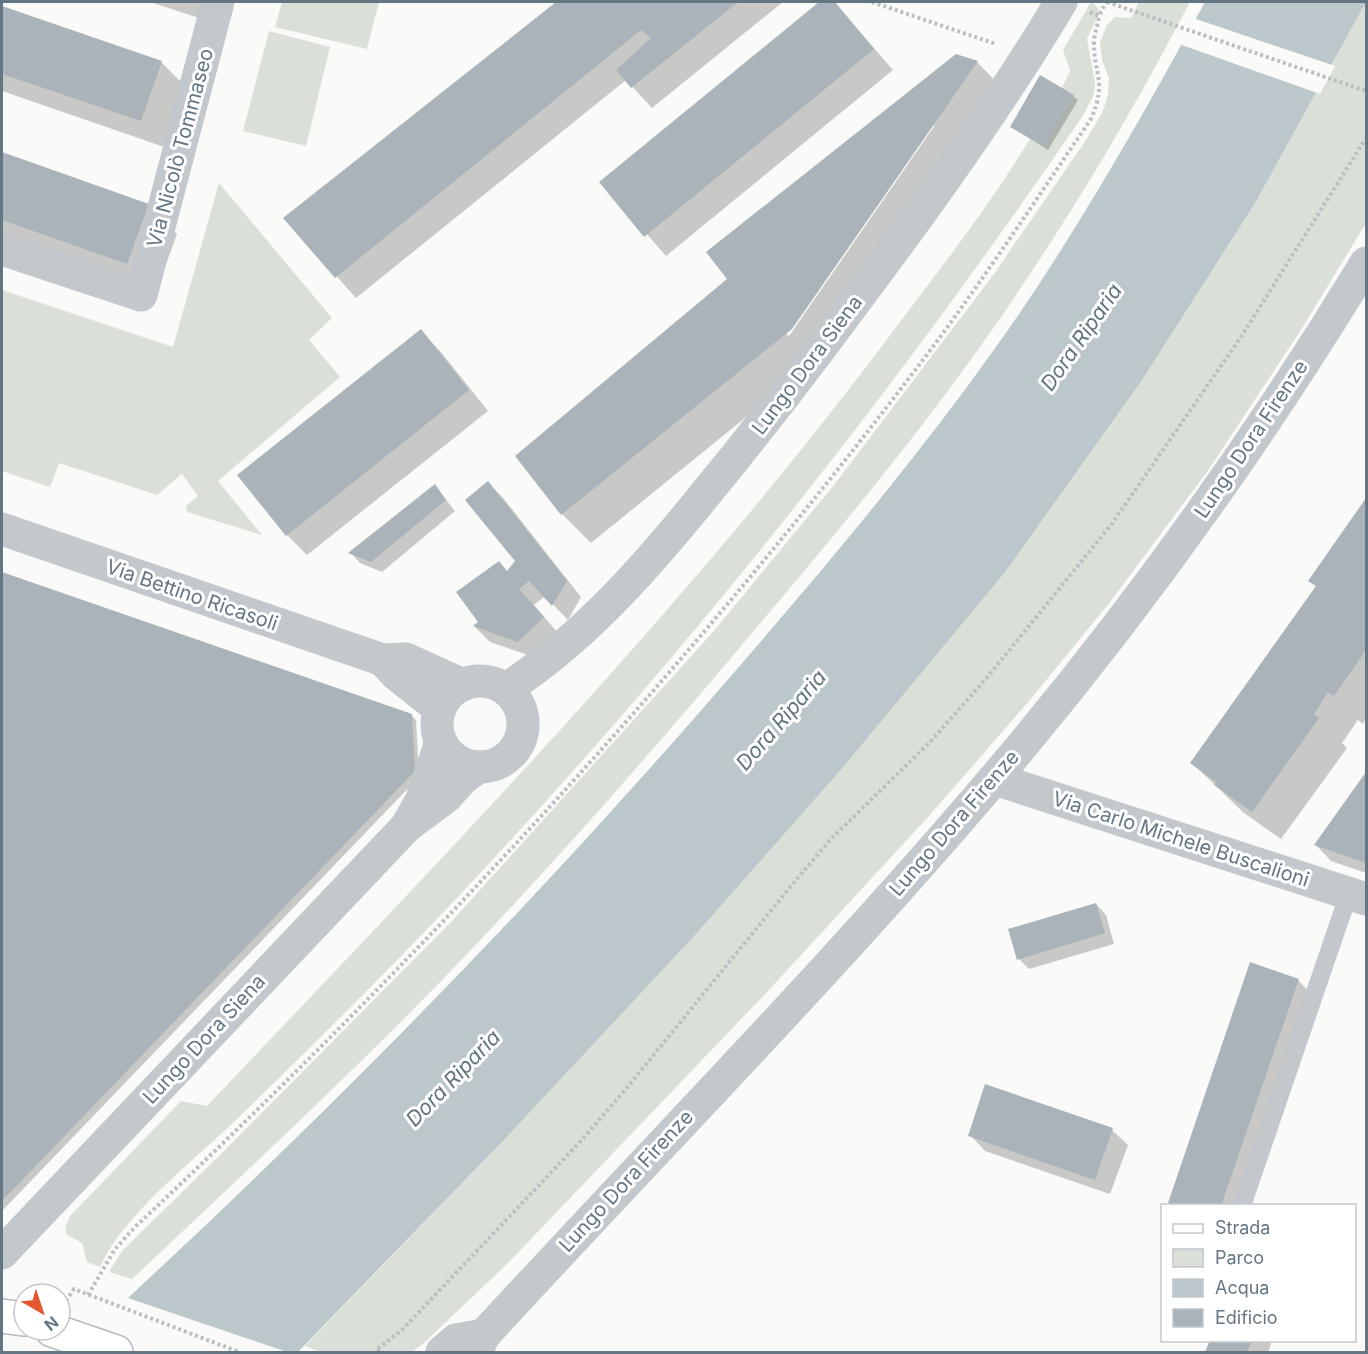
<svg xmlns="http://www.w3.org/2000/svg" width="1368" height="1354" font-family="Inter,sans-serif">
<style>
.green{fill:#dadfd7}
.water{fill:#bbc7cb}
.pier{fill:#fafaf8}
.shadow{fill:#0003;fill-rule:evenodd}
.building{fill:#aab3b9}
.lines{fill:none;stroke-linecap:round;stroke-linejoin:round}
.secondary-casing{stroke:#b3babf;stroke-width:36}
.path{stroke:#bbbfc2;stroke-width:4;stroke-dasharray:3 3;stroke-linecap:butt}
.service{stroke:#c3c8cc;stroke-width:18}
.minor{stroke:#c3c8cc;stroke-width:33}
.tertiary{stroke:#c3c8cc;stroke-width:33}
.secondary{stroke:#fff;stroke-width:33}
.labels{text-anchor:middle;dominant-baseline:central;stroke-width:6;stroke-linejoin:round;paint-order:stroke}
.street-label{font-size:20px;fill:#657683;stroke:#fff}
.water-label{font-size:21px;font-style:italic;fill:#60757c;stroke:#fff}
</style>
<rect width="100%" height="100%" fill="#fafaf8"/>
<!-- green -->
<g class="green">
<path d="M282,2h97l-12,47 -92,-22z"/>
<path d="M1091,2l7,6 1,5 -12,26 8,44 -1,11 -10,20c-190,278 -398,541 -629,786 -72,76 -147,150 -221,222 -43,41 -110,92 -134,145l-13,-5 -5,-19 -16,-9 -1,-6 5,-12 111,-115 26,5c241,-254 487,-506 696,-788 48,-63 96,-126 136,-194 11,-18 23,-34 31,-53l-7,-21z"/>
<path d="M1139,2h51c-50,96 -105,190 -166,281 -80,121 -173,233 -267,344 -100,119 -203,237 -312,350 -101,104 -208,203 -313,302l-23,-7 13,-21 98,-96 232,-234 261,-289 121,-147 160,-211 94,-137 15,-26 5,-17 1,-16 -7,-18 -2,-17 7,-18 8,-8 16,1z"/>
<path d="M1366,2v221l-65,107 -94,142 -97,130 -80,98 -102,117 -161,175 -259,271 -83,79 -13,10h-92l-15,-6 194,-201 645,-768 110,-172z"/>
<path d="M269,31l61,16 -24,99 -63,-15z"/>
<path d="M219,183l113,135 -23,22 31,37 -122,104 44,54 -75,-23 -1,-6 12,-10 -16,-22 -25,21 -98,-32 -9,24 -48,-16v-181l171,57z"/>
</g>
<!-- water -->
<path class="water" d="M1205,2h161l-112,203 -110,172 -139,195 -161,194 -150,170 -195,209 -201,207h-229c231,-210 450,-431 655,-668 99,-114 197,-230 284,-354 73,-105 136,-217 197,-328z"/>
<!-- pier -->
<g class="pier">
<path d="M1193,18l142,48 -15,28 -141,-50z"/>
<path d="M125,1297l162,55h-221z"/>
</g>
<!-- shadow -->
<g class="shadow">
<path d="M150,2h61l-6,18z"/>
<path d="M559,2h224l-131,106 -26,-28 -270,218 -71,-80z"/>
<path d="M821,2h13l59,68 -227,186 -65,-74z"/>
<path d="M2,7l159,55 29,29 -20,58 -168,-58z"/>
<path d="M977,62l28,29 -185,266 -229,186 -29,-29 -45,-58 212,-177zM931,125h4l-146,211 -3,-2z"/>
<path d="M1073,96l5,4 -30,50 -37,-24z"/>
<path d="M2,154l146,51 29,29 -21,58 -154,-54z"/>
<path d="M421,331l20,21 47,59 -181,144 -20,-20z"/>
<path d="M488,483l16,16 77,98 -13,23 -23,-24 -11,9 24,28 -24,24 -44,-15 -15,-15 42,-66z"/>
<path d="M435,486l20,25 -73,61 -22,-9 -9,-10z"/>
<path d="M1366,501v218l-3,5 -5,-4 -16,23 5,5 -66,91 -37,-26 -52,-50 125,-176 -7,-7z"/>
<path d="M2,573l409,142 5,5 3,57 -417,434z"/>
<path d="M1366,775v98l-35,-12 -15,-16z"/>
<path d="M1096,904l10,11 8,29 -85,25 -10,-10z"/>
<path d="M1298,980l15,16 -72,210h-68l-3,-3z"/>
<path d="M1112,1130l16,15 -18,49 -125,-43 -15,-16z"/>
<path d="M1211,1340h57l3,4 -3,8h-61z"/>
</g>
<!-- building -->
<g class="building">
<path d="M556,2h182l-107,86 -15,-18 35,-32 -10,-8 -306,248 -52,-60z"/>
<path d="M819,2h16l39,47 -230,188 -45,-55z"/>
<path d="M2,6l160,55 -21,60 -139,-47z"/>
<path d="M956,54l22,7 -186,268 -231,186 -46,-59 212,-177 -21,-27z"/>
<path d="M1040,75l34,20 -31,51 -33,-19z"/>
<path d="M2,152l147,52 -22,60 -125,-44z"/>
<path d="M421,329l48,61 -183,146 -49,-61z"/>
<path d="M488,481l79,100 -15,25 -23,-25 -10,8 25,28 -26,25 -45,-16 5,-4 -22,-30 43,-31 8,10 8,-10 -50,-61z"/>
<path d="M435,484l11,16 -75,62 -23,-9z"/>
<path d="M1366,498v152l-32,46 -6,-4 -14,22 5,4 -67,94 -38,-27 2,-3 -26,-19 126,-177 -8,-5z"/>
<path d="M2,572l410,142 3,57 -413,430z"/>
<path d="M1366,772v91l-52,-18z"/>
<path d="M1096,903l9,30 -88,27 -9,-31z"/>
<path d="M1250,962l49,17 -78,227h-46l-7,-3z"/>
<path d="M985,1084l128,44 -18,52 -127,-44z"/>
<path d="M1210,1340h42l-5,12h-42z"/>
</g>
<g class="lines">
<defs>
<g id="secondary">
<path d="M2,1316l22,3"/>
<path d="M52,1330l64,22"/>
</g>
</defs>
<!-- secondary casing -->
<use href="#secondary" class="secondary-casing"/>
<!-- path -->
<g class="path">
<path d="M872,2l124,42"/>
<path d="M1107,2l259,89"/>
<path d="M1090,12l9,4 7,-14"/>
<path d="M88,1295l27,-46 20,-22c281,-264 544,-548 778,-854 63,-82 120,-169 178,-254 17,-39 2,-44 3,-79 1,-8 4,-16 5,-24"/>
<path d="M66,1301l8,-12 165,63"/>
<path d="M379,1352l-3,-2 25,-19 177,-187 48,-55 165,-203 39,-46 100,-98 55,-62 126,-155 130,-188 125,-199"/>
</g>
<!-- service -->
<path class="service" d="M1242,1206l107,-313"/>
<!-- minor -->
<g class="minor">
<path d="M2,249l139,46 77,-293"/>
<path d="M2,529l381,131 23,-1 57,26"/>
<path d="M383,660l13,14 44,35"/>
<path d="M995,779l371,120"/>
</g>
<!-- tertiary -->
<g class="tertiary">
<circle cx="480" cy="724" r="43"/>
<path d="M506,689c74,-48 133,-114 188,-181 43,-52 84,-104 124,-157 85,-113 170,-227 243,-349"/>
<path d="M409,822l13,-23 19,-57"/>
<path d="M2,1253l405,-427 39,-29 17,-19 16,-11"/>
<path d="M442,1352l14,-12 28,-5"/>
<path d="M476,1352l8,-17c170,-185 347,-364 510,-556 137,-161 262,-335 372,-516"/>
</g>
<!-- secondary -->
<use href="#secondary" class="secondary"/>
</g>
<g class="labels">
<!-- street labels -->
<g class="street-label">
<text transform="translate(180 148) rotate(-75)">Via Nicolò Tommaseo</text>
<text transform="translate(807 365) rotate(-53)">Lungo Dora Siena</text>
<text transform="translate(1251 439) rotate(-56)">Lungo Dora Firenze</text>
<text transform="translate(192 595) rotate(19)">Via Bettino Ricasoli</text>
<text transform="translate(954 823) rotate(-49)">Lungo Dora Firenze</text>
<text transform="translate(1181 839) rotate(18)">Via Carlo Michele Buscalioni</text>
<text transform="translate(204 1039) rotate(-47)">Lungo Dora Siena</text>
<text transform="translate(626 1181) rotate(-47)">Lungo Dora Firenze</text>
</g>
<!-- water labels -->
<g class="water-label">
<text transform="translate(1081 337) rotate(-55)">Dora Riparia</text>
<text transform="translate(781 720) rotate(-49)">Dora Riparia</text>
<text transform="translate(453 1078) rotate(-46)">Dora Riparia</text>
</g>
</g>
<!-- border -->
<rect width="1368" height="1354" fill="none" stroke="#657683" stroke-width="6"/>
<!-- legend -->
<rect x="1161" y="1204" width="195" height="138" fill="#ffffff" stroke="#c1c8cd" stroke-width="1.5"/>
<rect x="1173" y="1224" width="30" height="9" fill="#ffffff" stroke="#c1c8cd" stroke-width="1.5"/>
<text x="1215" y="1234" font-size="18" fill="#657683">Strada</text>
<rect x="1173" y="1249" width="30" height="18" fill="#dadfd7" stroke="#c1c8cd" stroke-width="1.5"/>
<text x="1215" y="1264" font-size="18" fill="#657683">Parco</text>
<rect x="1173" y="1279" width="30" height="18" fill="#bbc7cb" stroke="#c1c8cd" stroke-width="1.5"/>
<text x="1215" y="1294" font-size="18" fill="#657683">Acqua</text>
<rect x="1173" y="1309" width="30" height="18" fill="#aab3b9" stroke="#c1c8cd" stroke-width="1.5"/>
<text x="1215" y="1324" font-size="18" fill="#657683">Edificio</text>
<!-- north arrow -->
<g transform="translate(42 1312) rotate(141)"><circle r="28" fill="#ffffff" stroke="#c1c8cd" stroke-width="1.5"/>
<path d="M0-4.5L10 22L0 15L-10 22Z" fill="#e4572e"/>
<text y="-9" font-size="16" font-weight="bold" text-anchor="middle" fill="#657683">N</text>
</g>
</svg>
